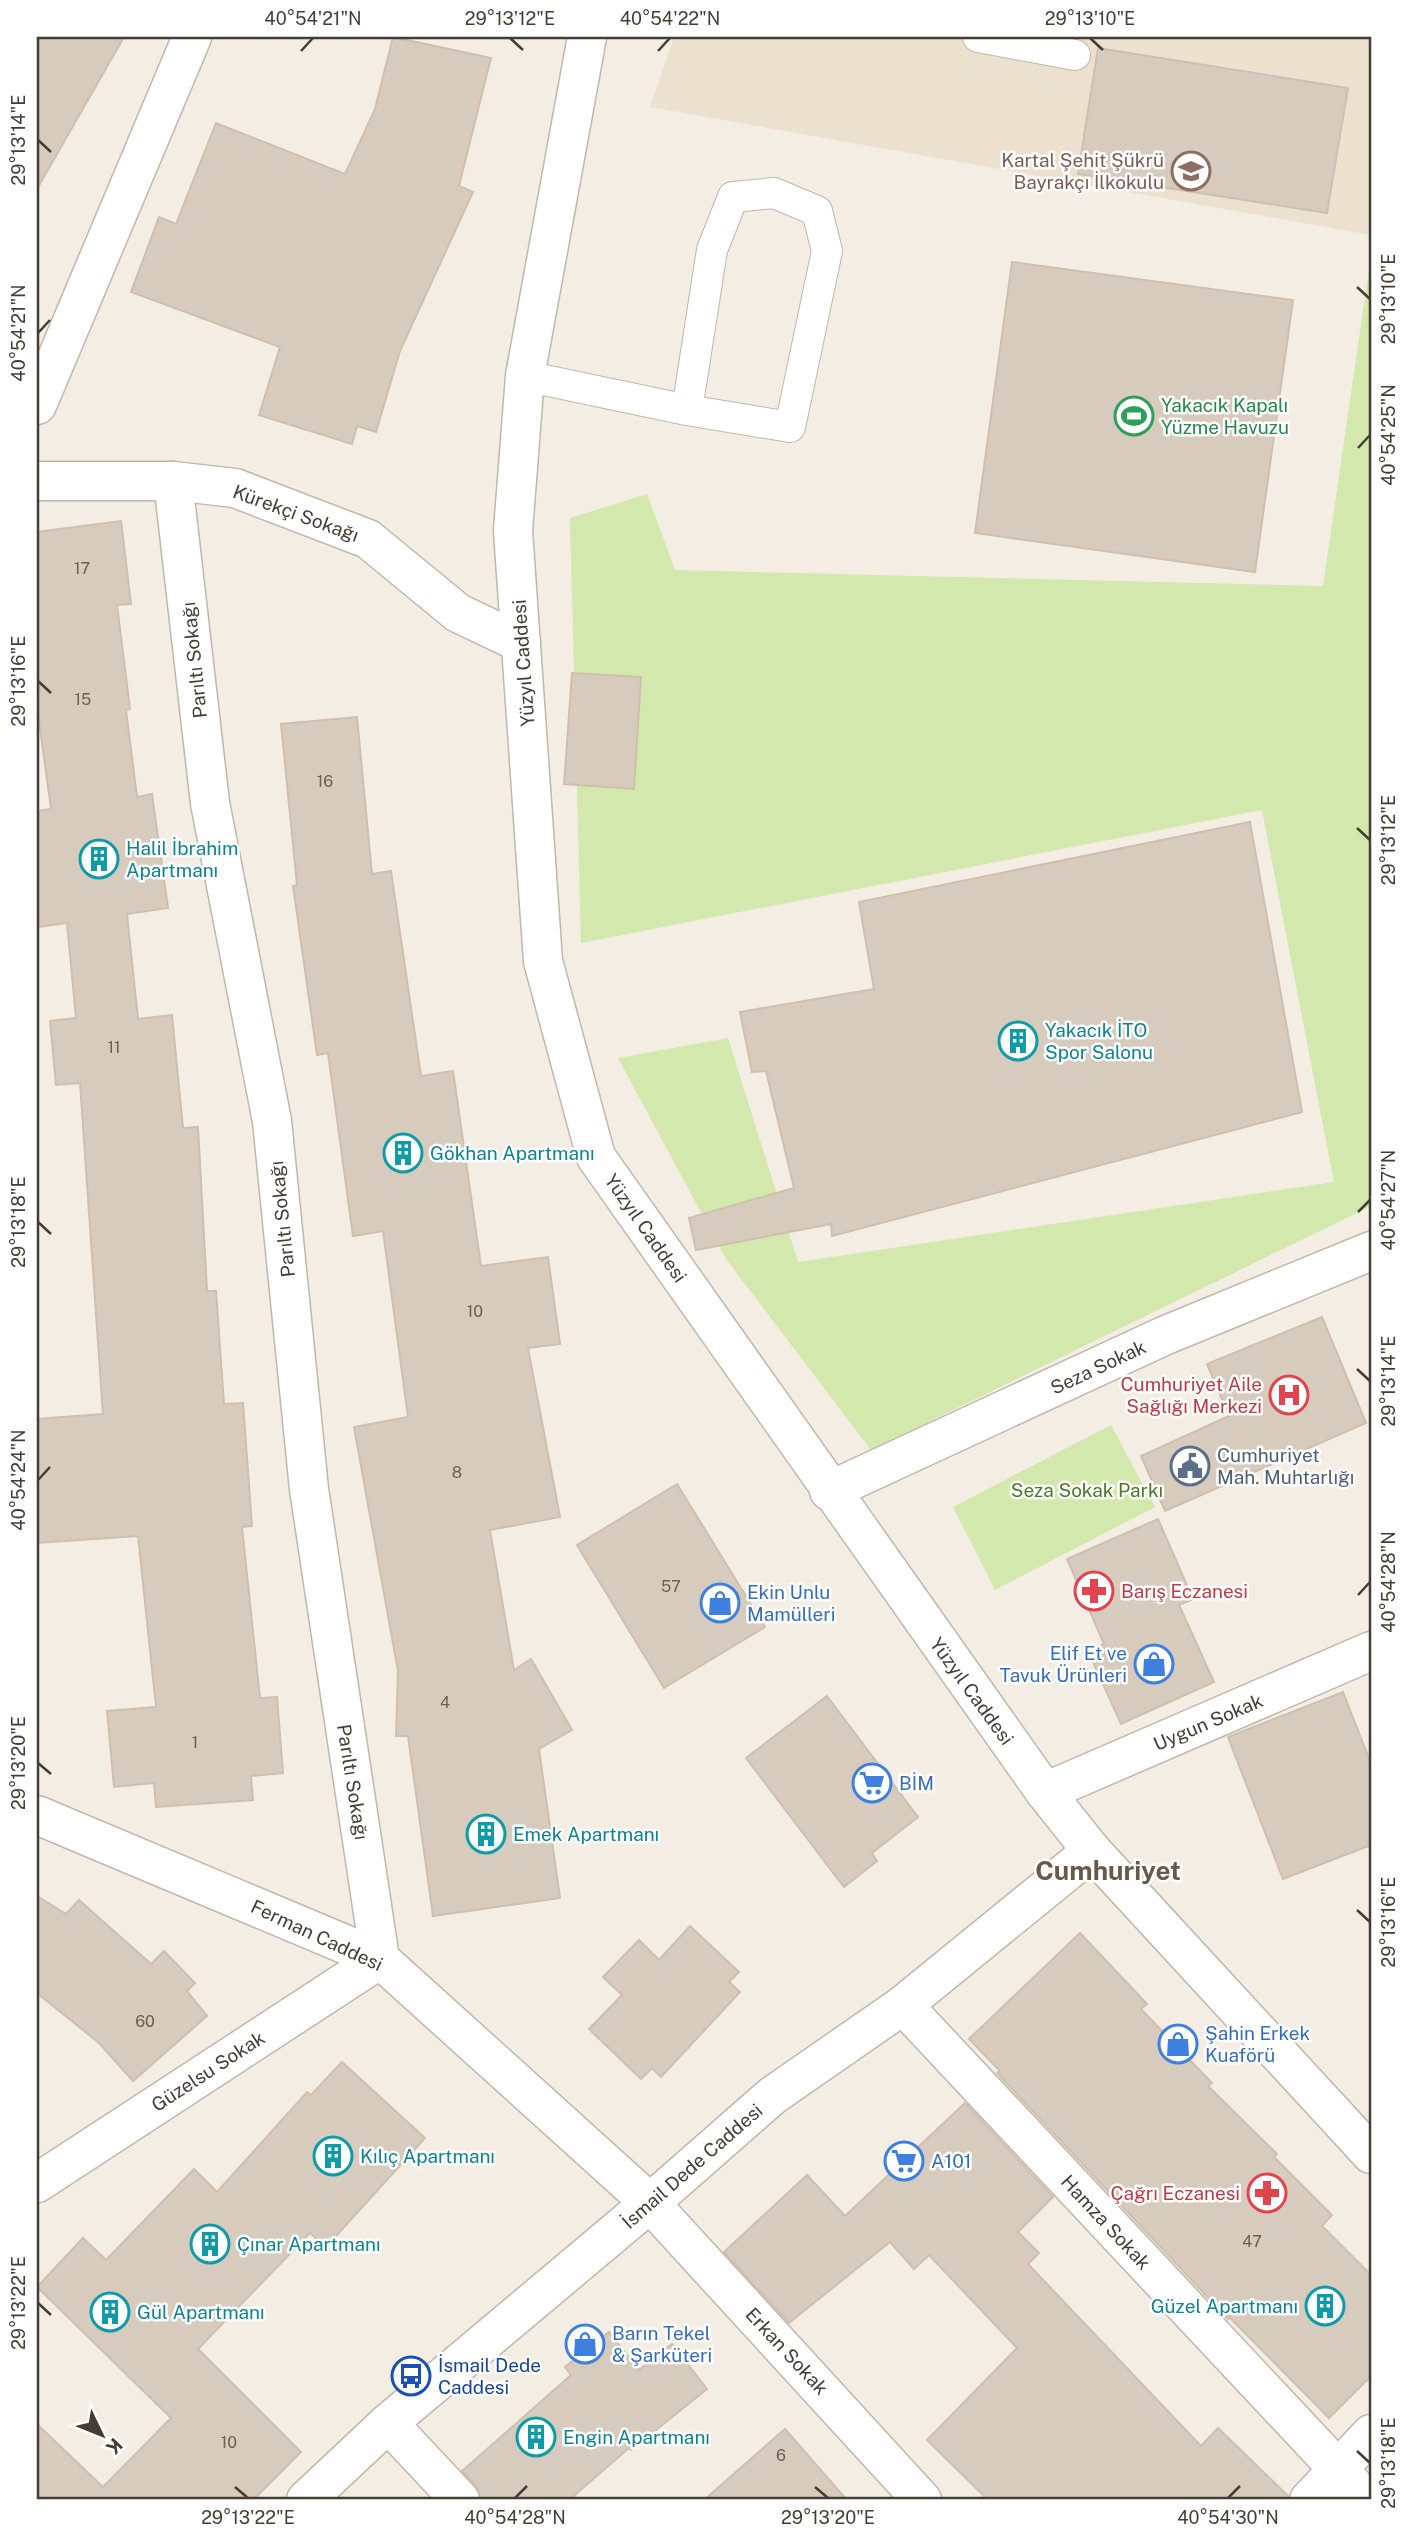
<svg xmlns="http://www.w3.org/2000/svg" width="1408" height="2537" font-family="'Public Sans',sans-serif">
<style>
.education{fill:#ece1ce}
.green{fill:#d2e8ac}
.building{fill:#d7cbbd;stroke:#cfbfad;stroke-width:2}
.lines{fill:none;stroke-linecap:round;stroke-linejoin:round}
.service-casing{stroke:#c1b7aa;stroke-width:32}
.minor-casing{stroke:#c1b7aa;stroke-width:41}
.tertiary-casing{stroke:#c1b7aa;stroke-width:41}
.service{stroke:#fff;stroke-width:30}
.minor{stroke:#fff;stroke-width:38}
.tertiary{stroke:#fff;stroke-width:38}
.ticks{fill:none;stroke:#453d34;stroke-width:2.5}
.labels{text-anchor:middle;dominant-baseline:central;stroke-width:5;stroke-linejoin:round;paint-order:stroke}
.number-label{font-size:16px;fill:#6a6056}
.education-label{font-size:19px;fill:#785e54;stroke:#fff;text-anchor:end}
.leisure-label{font-size:19px;fill:#27864d;stroke:#fff;text-anchor:start}
.street-label{font-size:19px;fill:#453d34;stroke:#fff}
.culture-label{font-size:19px;fill:#0d838f;stroke:#fff;text-anchor:start}
.health-label{font-size:19px;fill:#be3a42;stroke:#fff;text-anchor:end}
.service-label{font-size:19px;fill:#4e5e75;stroke:#fff;text-anchor:start}
.park-label{font-size:19px;fill:#4b7727;stroke:#fff}
.shop-label{font-size:19px;fill:#366cbe;stroke:#fff;text-anchor:start}
.transit-label{font-size:19px;fill:#164399;stroke:#fff;text-anchor:start}
.district-label{font-size:26px;font-weight:bold;fill:#685a4b;stroke:#fff}
.neatline{fill:none;stroke:#453d34;stroke-width:2.5}
.ticks-label{font-size:18px;text-anchor:middle;fill:#453d34}
</style>
<rect width="100%" height="100%" fill="#f3ede4"/>
<!-- education -->
<path class="education" d="M674,37h697v198l-721,-128z"/>
<!-- green -->
<g class="green">
<path d="M1371,256v950l-500,244 -145,-191 -108,-201 110,-20 70,224 536,-80 -72,-372 -681,133 -11,-425 77,-24 28,76 648,16z"/>
<path d="M1111,1425l44,82 -160,83 -42,-83z"/>
</g>
<!-- building -->
<g class="building">
<path d="M37,37h87l-87,152z"/>
<path d="M393,37l98,21 -32,128 14,6 -73,159 -24,81 -19,-6 -5,18 -93,-29 21,-68 -149,-55 28,-75 17,7 40,-101 129,51 30,-65z"/>
<path d="M1098,48l250,40 -21,125 -249,-39z"/>
<path d="M1012,262l281,38 -38,272 -280,-39z"/>
<path d="M121,521l10,83 -14,1 13,104 -4,1 11,87 15,-3 16,114 -41,6 11,105 34,-4 11,113 15,-1 9,164h9l8,113 19,-1 9,123 -10,1 18,171 17,-1 6,76 -32,3 2,24 -97,7 -2,-24 -40,4 -7,-76 49,-4 -18,-171 -101,7v-124l66,-5 -23,-331 -24,2 -6,-64 26,-3 -9,-95 -30,4v-116l14,-2 -14,-103v-13l3,-2 -3,-28v-131z"/>
<path d="M572,673l69,4 -7,112 -70,-5z"/>
<path d="M357,717l15,157 19,-3 30,205 32,-5 28,195 67,-9 12,87 -32,4 32,169 -70,13 24,140 17,-11 41,71 -33,19 21,149 -127,18 -25,-180h-12l2,-65 -44,-244 54,-10 -25,-186 -30,5 -25,-183 -11,2 -24,-169 4,-1 -16,-161z"/>
<path d="M1250,822l52,290 -470,124 -1,-12 -135,26 -7,-32 105,-30 -28,-117 -14,1 -12,-60 134,-23 -15,-87z"/>
<path d="M1322,1317l44,106 -201,88 -24,-55 88,-40 -22,-52z"/>
<path d="M677,1484l88,143 -101,61 -87,-143z"/>
<path d="M1158,1519l35,80 -14,6 35,77 -93,42 -33,-73 16,-7 -37,-85z"/>
<path d="M1343,1692l28,72v81l-88,34 -55,-142z"/>
<path d="M827,1696l91,121 -46,36 5,8 -33,26 -98,-129z"/>
<path d="M37,1896l29,18 13,-14 72,64 13,-13 31,32 -8,8 20,25 -74,65 -34,-38 -62,-50z"/>
<path d="M690,1926l49,46 -10,10 11,10 -79,85 -9,-9 -11,11 -52,-50 33,-34 -19,-18 36,-37 20,20z"/>
<path d="M1080,1933l67,71 -6,5 71,74 -4,3 69,68 -3,3 58,58 -10,11 49,49v101l-42,42 -100,-101 -1,2 -231,-246 3,-2 -31,-32z"/>
<path d="M342,2062l83,76 -99,109 -16,-14 -112,116 103,103 -48,48h-216v-76l66,63 68,-69 -134,-131 46,-49 23,22 88,-91 23,23 90,-100 4,3z"/>
<path d="M965,2103l88,94 -35,35 21,21 -11,11 173,182 17,-18 70,68v4h-300l-61,-60 90,-92 -88,-93 -15,14 -24,-27 -101,81 -65,-71 83,-77 38,41z"/>
<path d="M609,2332l30,38 33,-26 35,45 -76,61 -2,-2 -60,52h-88l-5,-14 -14,-15 109,-96 -6,-8z"/>
<path d="M785,2429l62,71h-143z"/>
</g>
<g class="lines">
<defs>
<g id="service">
<path d="M978,37l97,18"/>
<path d="M525,376l162,34 103,17 37,-176 -10,-40 -43,-18 -41,4 -21,53 -25,160"/>
</g>
<g id="minor">
<path d="M37,405l155,-368"/>
<path d="M37,481h136l62,7 133,51 90,74 63,30"/>
<path d="M829,1491l337,-156 205,-84"/>
<path d="M1045,1792l326,-141"/>
<path d="M37,1815l343,144 270,244 272,297"/>
<path d="M903,2005l464,495"/>
<path d="M37,2183l343,-224 -71,-470 -37,-368 -62,-318 -37,-322"/>
<path d="M388,2423l72,77"/>
<path d="M1309,2500l62,-66"/>
</g>
<g id="tertiary">
<path d="M587,37l-62,339 -12,155 30,430 53,196 449,635 47,59 279,303"/>
<path d="M306,2500l82,-77 262,-220 122,-107 131,-91 189,-154"/>
</g>
</defs>
<!-- service casing -->
<use href="#service" class="service-casing"/>
<!-- minor casing -->
<use href="#minor" class="minor-casing"/>
<!-- tertiary casing -->
<use href="#tertiary" class="tertiary-casing"/>
<!-- service -->
<use href="#service" class="service"/>
<!-- minor -->
<use href="#minor" class="minor"/>
<!-- tertiary -->
<use href="#tertiary" class="tertiary"/>
</g>
<!-- ticks -->
<path class="ticks" d="M510,38l13,12M1090,38l13,12M301,51l12,-13M658,51l12,-13M38,140l13,12M1357,287l13,12M38,333l12,-13M1358,448l12,-13M38,681l13,12M1357,828l13,12M1358,1212l12,-12M38,1222l13,12M1357,1369l13,12M38,1480l12,-13M1358,1595l12,-13M38,1763l13,11M1357,1910l13,12M38,2303l13,12M1357,2451l13,12M235,2487l13,11M815,2487l13,11M515,2498l12,-12M1228,2498l12,-12"/>
<!-- icons -->
<defs>
<symbol id="school-ring" viewBox="-11 -11 22 22"><circle r="9.5" fill="#fff" stroke="#8d6e63" stroke-width="1.5"/><path d="M0-5L7-2L0 1L-7-2ZM-4 1L0 2.5L4 1V4Q0 6-4 4Z" fill="#8d6e63"/></symbol>
<symbol id="stadium-ring" viewBox="-11 -11 22 22"><circle r="9.5" fill="#fff" stroke="#2e9e5b" stroke-width="1.5"/><path d="M0-5a6.5 5 0 1 0 0 10a6.5 5 0 1 0 0-10ZM-3.5-1.8h7v3.6h-7Z" fill="#2e9e5b"/></symbol>
<symbol id="building-ring" viewBox="-11 -11 22 22"><circle r="9.5" fill="#fff" stroke="#0f9aa8" stroke-width="1.5"/><path d="M-4-6H4V6H1V3H-1V6H-4ZM-2.5-4.3h1.7v1.8h-1.7ZM.8-4.3h1.7v1.8H.8ZM-2.5-1h1.7V.8h-1.7ZM.8-1h1.7V.8H.8Z" fill="#0f9aa8"/></symbol>
<symbol id="hospital-ring" viewBox="-11 -11 22 22"><circle r="9.5" fill="#fff" stroke="#e0444e" stroke-width="1.5"/><path d="M-5-5h3v3.5h4V-5h3V5h-3V1.5h-4V5h-3Z" fill="#e0444e"/></symbol>
<symbol id="civic-ring" viewBox="-11 -11 22 22"><circle r="9.5" fill="#fff" stroke="#5c6f8a" stroke-width="1.5"/><path d="M-.6-6.5H3V-4.5H.6V-3L4-1V1h2V6H-6V1h2V-1L-.6-3ZM-1.2 2.5V6h2.4V2.5Z" fill="#5c6f8a"/></symbol>
<symbol id="pharmacy-ring" viewBox="-11 -11 22 22"><circle r="9.5" fill="#fff" stroke="#e0444e" stroke-width="1.5"/><path d="M-2-6h4v4h4v4h-4v4h-4v-4h-4v-4h4Z" fill="#e0444e"/></symbol>
<symbol id="shop-ring" viewBox="-11 -11 22 22"><circle r="9.5" fill="#fff" stroke="#3f7fe0" stroke-width="1.5"/><path d="M-5-2.5h2.3a2.7 3.5 0 0 1 5.4 0H5L5.5 6h-11ZM-1.5-2.5h3a1.5 2.3 0 0 0-3 0Z" fill="#3f7fe0"/></symbol>
<symbol id="supermarket-ring" viewBox="-11 -11 22 22"><circle r="9.5" fill="#fff" stroke="#3f7fe0" stroke-width="1.5"/><path d="M-6-5.5h2.5l.6 2H6L4.5 2H-2.5L-4.4-4H-6ZM-1.5 3.2a1.3 1.3 0 1 0 .1 0ZM3 3.2a1.3 1.3 0 1 0 .1 0Z" fill="#3f7fe0"/></symbol>
<symbol id="bus-ring" viewBox="-11 -11 22 22"><circle r="9.5" fill="#fff" stroke="#1a4fb4" stroke-width="1.5"/><path d="M-5-6H5V4H4V6H2V4H-2V6H-4V4H-5ZM-3.5-4V0h7V-4ZM-3.5 1.2v1.5H-2V1.2ZM2 1.2v1.5H3.5V1.2Z" fill="#1a4fb4"/></symbol>
</defs>
<g fill-rule="evenodd">
<use href="#school-ring" x="1169" y="149" width="44" height="44"/>
<use href="#stadium-ring" x="1112" y="394" width="44" height="44"/>
<use href="#building-ring" x="77" y="837" width="44" height="44"/>
<use href="#building-ring" x="996" y="1019" width="44" height="44"/>
<use href="#building-ring" x="381" y="1131" width="44" height="44"/>
<use href="#hospital-ring" x="1267" y="1373" width="44" height="44"/>
<use href="#civic-ring" x="1168" y="1444" width="44" height="44"/>
<use href="#pharmacy-ring" x="1072" y="1569" width="44" height="44"/>
<use href="#shop-ring" x="698" y="1581" width="44" height="44"/>
<use href="#shop-ring" x="1132" y="1642" width="44" height="44"/>
<use href="#supermarket-ring" x="850" y="1761" width="44" height="44"/>
<use href="#building-ring" x="464" y="1812" width="44" height="44"/>
<use href="#shop-ring" x="1156" y="2022" width="44" height="44"/>
<use href="#building-ring" x="311" y="2134" width="44" height="44"/>
<use href="#supermarket-ring" x="882" y="2139" width="44" height="44"/>
<use href="#pharmacy-ring" x="1245" y="2171" width="44" height="44"/>
<use href="#building-ring" x="188" y="2222" width="44" height="44"/>
<use href="#building-ring" x="1303" y="2284" width="44" height="44"/>
<use href="#building-ring" x="88" y="2290" width="44" height="44"/>
<use href="#shop-ring" x="563" y="2322" width="44" height="44"/>
<use href="#bus-ring" x="389" y="2354" width="44" height="44"/>
<use href="#building-ring" x="514" y="2415" width="44" height="44"/>
</g>
<g class="labels">
<!-- number labels -->
<g class="number-label">
<text x="82" y="568">17</text>
<text x="83" y="699">15</text>
<text x="325" y="781">16</text>
<text x="114" y="1047">11</text>
<text x="475" y="1311">10</text>
<text x="457" y="1472">8</text>
<text x="671" y="1586">57</text>
<text x="445" y="1702">4</text>
<text x="195" y="1742">1</text>
<text x="145" y="2021">60</text>
<text x="1252" y="2241">47</text>
<text x="229" y="2442">10</text>
<text x="781" y="2455">6</text>
</g>
<!-- education labels -->
<g class="education-label">
<text x="1164" y="160">Kartal Şehit Şükrü<tspan x="1164" dy="22">Bayrakçı İlkokulu</tspan></text>
</g>
<!-- leisure labels -->
<g class="leisure-label">
<text x="1161" y="405">Yakacık Kapalı<tspan x="1161" dy="22">Yüzme Havuzu</tspan></text>
</g>
<!-- street labels -->
<g class="street-label">
<text transform="translate(296 513) rotate(20)">Kürekçi Sokağı</text>
<text transform="translate(194 660) rotate(-96)">Parıltı Sokağı</text>
<text transform="translate(523 663) rotate(-94)">Yüzyıl Caddesi</text>
<text transform="translate(282 1219) rotate(-96)">Parıltı Sokağı</text>
<text transform="translate(646 1228) rotate(55)">Yüzyıl Caddesi</text>
<text transform="translate(1098 1367) rotate(-25)">Seza Sokak</text>
<text transform="translate(972 1691) rotate(54)">Yüzyıl Caddesi</text>
<text transform="translate(1208 1722) rotate(-23)">Uygun Sokak</text>
<text transform="translate(353 1782) rotate(81)">Parıltı Sokağı</text>
<text transform="translate(317 1935) rotate(25)">Ferman Caddesi</text>
<text transform="translate(208 2071) rotate(-33)">Güzelsu Sokak</text>
<text transform="translate(692 2166) rotate(-41)">İsmail Dede Caddesi</text>
<text transform="translate(1106 2222) rotate(47)">Hamza Sokak</text>
<text transform="translate(787 2351) rotate(47)">Erkan Sokak</text>
</g>
<!-- culture labels -->
<g class="culture-label">
<text x="126" y="848">Halil İbrahim<tspan x="126" dy="22">Apartmanı</tspan></text>
<text x="1045" y="1030">Yakacık İTO<tspan x="1045" dy="22">Spor Salonu</tspan></text>
<text x="430" y="1153">Gökhan Apartmanı</text>
<text x="513" y="1834">Emek Apartmanı</text>
<text x="360" y="2156">Kılıç Apartmanı</text>
<text x="237" y="2244">Çınar Apartmanı</text>
<text x="1298" y="2306" text-anchor="end">Güzel Apartmanı</text>
<text x="137" y="2312">Gül Apartmanı</text>
<text x="563" y="2437">Engin Apartmanı</text>
</g>
<!-- health labels -->
<g class="health-label">
<text x="1262" y="1384">Cumhuriyet Aile<tspan x="1262" dy="22">Sağlığı Merkezi</tspan></text>
<text x="1121" y="1591" text-anchor="start">Barış Eczanesi</text>
<text x="1240" y="2193">Çağrı Eczanesi</text>
</g>
<!-- service labels -->
<g class="service-label">
<text x="1217" y="1455">Cumhuriyet<tspan x="1217" dy="22">Mah. Muhtarlığı</tspan></text>
</g>
<!-- park labels -->
<g class="park-label">
<text x="1087" y="1490">Seza Sokak Parkı</text>
</g>
<!-- shop labels -->
<g class="shop-label">
<text x="747" y="1592">Ekin Unlu<tspan x="747" dy="22">Mamülleri</tspan></text>
<text x="1127" y="1653" text-anchor="end">Elif Et ve<tspan x="1127" dy="22">Tavuk Ürünleri</tspan></text>
<text x="899" y="1783">BİM</text>
<text x="1205" y="2033">Şahin Erkek<tspan x="1205" dy="22">Kuaförü</tspan></text>
<text x="931" y="2161">A101</text>
<text x="612" y="2333">Barın Tekel<tspan x="612" dy="22">&amp; Şarküteri</tspan></text>
</g>
<!-- transit labels -->
<g class="transit-label">
<text x="438" y="2365">İsmai̇l Dede<tspan x="438" dy="22">Caddesi̇</tspan></text>
</g>
<!-- district labels -->
<g class="district-label">
<text x="1108" y="1870">Cumhuriyet</text>
</g>
</g>
<!-- border -->
<rect width="1408" height="2537" fill="none" stroke="#ffffff" stroke-width="77"/>
<!-- north arrow -->
<g transform="translate(102 2435) rotate(133)" stroke="#ffffff" stroke-width="5" paint-order="stroke">
<path d="M0-5L12 26L0 18L-12 26Z" fill="#453d34"/>
<text y="-10" font-size="19" font-weight="bold" text-anchor="middle" fill="#453d34">K</text>
</g>
<rect x="38" y="38" width="1332" height="2460" class="neatline"/>
<g class="ticks-label">
<text x="313" y="25">40°54'21"N</text>
<text x="510" y="25">29°13'12"E</text>
<text x="670" y="25">40°54'22"N</text>
<text x="1090" y="25">29°13'10"E</text>
<text transform="translate(19 140) rotate(-90)" y="6">29°13'14"E</text>
<text transform="translate(1389 299) rotate(-90)" y="6">29°13'10"E</text>
<text transform="translate(19 333) rotate(-90)" y="6">40°54'21"N</text>
<text transform="translate(1389 435) rotate(-90)" y="6">40°54'25"N</text>
<text transform="translate(19 681) rotate(-90)" y="6">29°13'16"E</text>
<text transform="translate(1389 840) rotate(-90)" y="6">29°13'12"E</text>
<text transform="translate(1389 1200) rotate(-90)" y="6">40°54'27"N</text>
<text transform="translate(19 1222) rotate(-90)" y="6">29°13'18"E</text>
<text transform="translate(1389 1381) rotate(-90)" y="6">29°13'14"E</text>
<text transform="translate(19 1480) rotate(-90)" y="6">40°54'24"N</text>
<text transform="translate(1389 1582) rotate(-90)" y="6">40°54'28"N</text>
<text transform="translate(19 1763) rotate(-90)" y="6">29°13'20"E</text>
<text transform="translate(1389 1922) rotate(-90)" y="6">29°13'16"E</text>
<text transform="translate(19 2303) rotate(-90)" y="6">29°13'22"E</text>
<text transform="translate(1389 2463) rotate(-90)" y="6">29°13'18"E</text>
<text x="248" y="2524">29°13'22"E</text>
<text x="515" y="2524">40°54'28"N</text>
<text x="828" y="2524">29°13'20"E</text>
<text x="1228" y="2524">40°54'30"N</text>
</g>
</svg>
